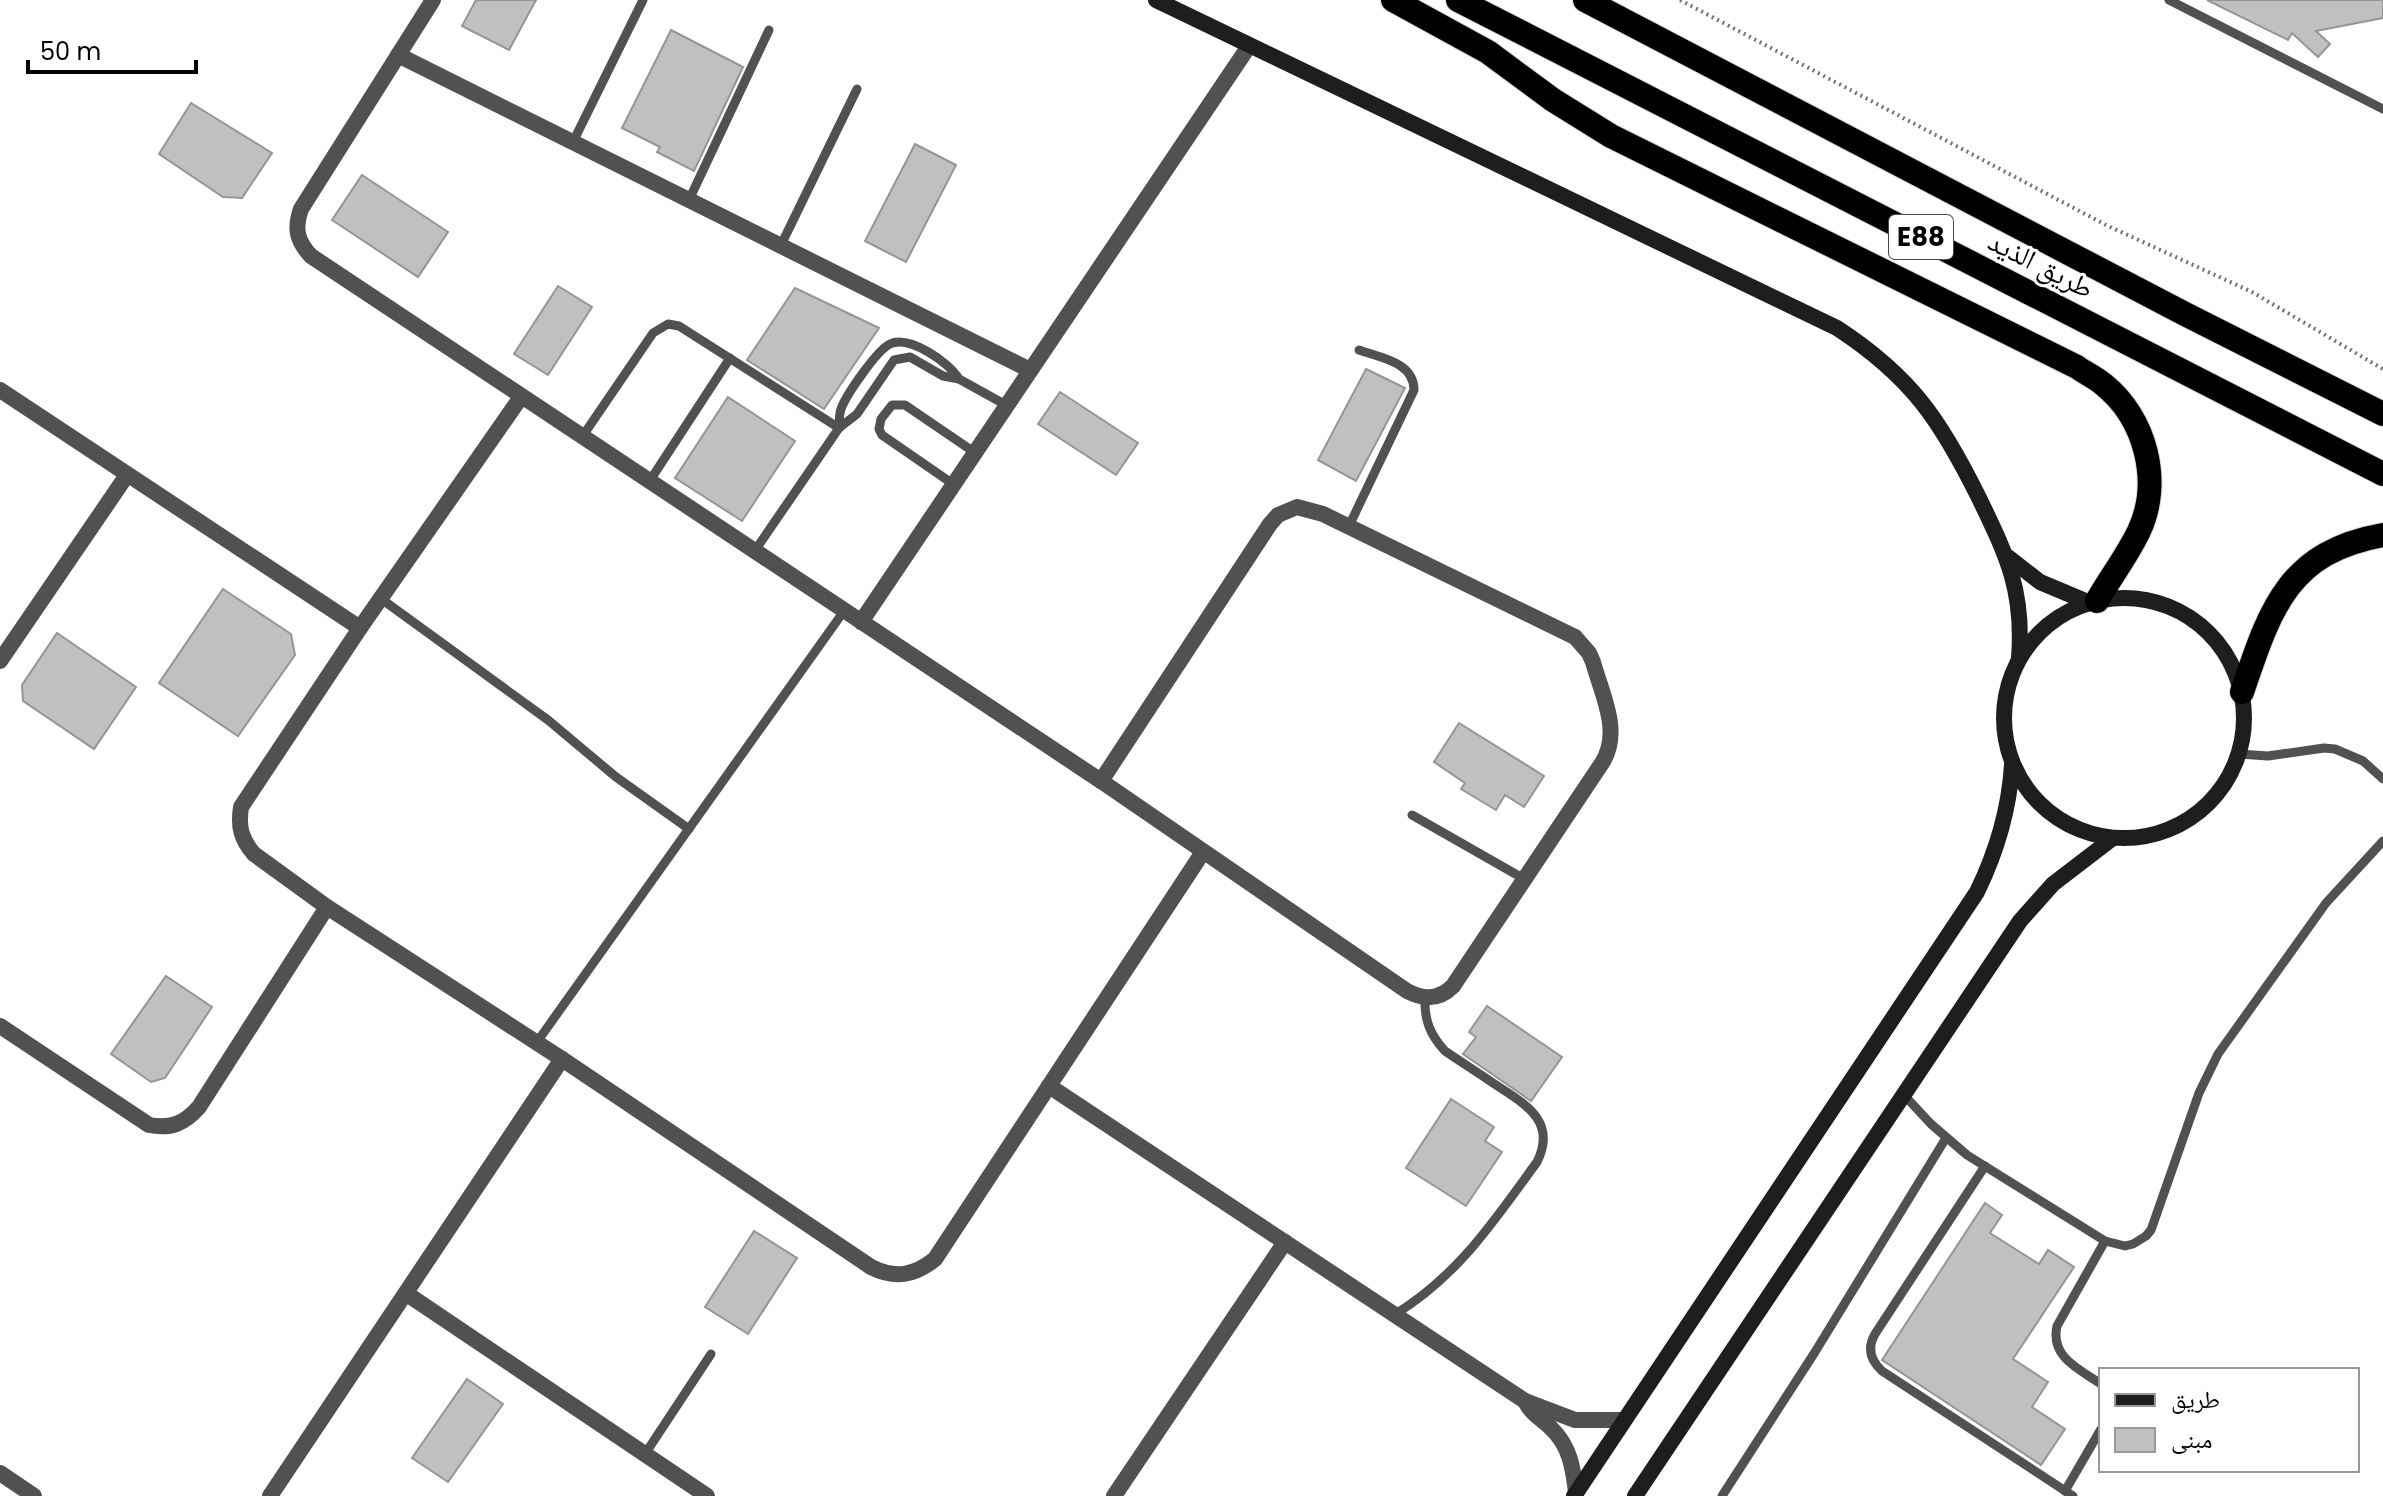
<svg xmlns="http://www.w3.org/2000/svg" width="2383" height="1496" font-family="Poppins,'Noto Naskh Arabic',sans-serif">
<style>
.building{fill:#c0c0c0;stroke:#959595;stroke-width:2}
.lines{fill:none;stroke-linecap:round;stroke-linejoin:round}
.highway-casing{stroke:#dbdbdb;stroke-width:26}
.path{stroke:#737373;stroke-width:4;stroke-dasharray:2 4;stroke-linecap:butt}
.lane{stroke:#515151;stroke-width:9}
.street{stroke:#515151;stroke-width:16}
.secondary{stroke:#1e1e1e;stroke-width:16}
.highway{stroke:#000;stroke-width:24}
.labels{text-anchor:middle;dominant-baseline:central;stroke-width:6;stroke-linejoin:round;paint-order:stroke}
.shield{fill:#fff;stroke:#4c4c4c;stroke-width:2}
.shield-label{font-size:26px;font-weight:bold;fill:#000}
.street-label{font-size:28px;fill:#000;stroke:#fff}
</style>
<rect width="100%" height="100%" fill="#fff"/>
<!-- building -->
<g class="building">
<path d="M476,0h60l-27,50 -47,-24z"/>
<path d="M2207,0h176v18l-67,13 14,13 -12,13 -26,-24 -4,7z"/>
<path d="M671,30l72,37 -49,104 -37,-19 3,-5 -38,-19z"/>
<path d="M191,103l81,50 -30,45 -19,-1 -64,-43z"/>
<path d="M915,144l41,21 -50,97 -41,-21z"/>
<path d="M362,175l86,57 -30,45 -86,-57z"/>
<path d="M558,286l34,21 -44,68 -34,-21z"/>
<path d="M795,288l84,40 -55,81 -77,-49z"/>
<path d="M1366,369l39,19 -49,93 -38,-21z"/>
<path d="M1060,392l78,51 -22,32 -78,-51z"/>
<path d="M728,397l67,44 -53,80 -67,-43z"/>
<path d="M223,589l68,45 4,21 -57,81 -79,-53z"/>
<path d="M57,633l79,54 -42,62 -71,-48 -1,-16z"/>
<path d="M1459,723l85,53 -20,31 -19,-12 -9,15 -35,-21 4,-6 -31,-21z"/>
<path d="M166,976l46,31 -47,71 -14,4 -40,-28z"/>
<path d="M1487,1006l75,51 -31,44 -68,-47 13,-17 -7,-5z"/>
<path d="M1451,1099l43,28 -9,14 17,11 -36,54 -60,-38z"/>
<path d="M1985,1203l17,12 -12,18 49,31 9,-14 26,17 -61,92 35,23 -16,25 33,22 -24,36 -159,-105z"/>
<path d="M754,1231l43,27 -49,76 -43,-27z"/>
<path d="M467,1379l36,25 -55,78 -36,-24z"/>
</g>
<g class="lines">
<defs>
<g id="highway">
<path d="M1393,0l95,52 65,48 58,36 466,231c8,6 18,10 26,17 43,34 59,98 36,147 -12,25 -29,47 -42,70"/>
<path d="M1458,0l925,474"/>
<path d="M1585,0l600,314 198,100"/>
<path d="M2242,692c28,-82 45,-140 141,-157"/>
</g>
</defs>
<!-- highway casing -->
<use href="#highway" class="highway-casing"/>
<!-- path -->
<path class="path" d="M1680,0l426,225 146,67 131,77"/>
<!-- lane -->
<g class="lane">
<path d="M2169,0l214,109"/>
<path d="M573,142l70,-142"/>
<path d="M689,200l80,-170"/>
<path d="M781,245l76,-156"/>
<path d="M839,428c0,-6 0,-13 2,-19 5,-14 36,-59 49,-65 19,-9 59,18 69,35"/>
<path d="M582,437l71,-104 15,-9 11,2 160,102"/>
<path d="M649,482l81,-124"/>
<path d="M953,484l-71,-49 -3,-6 2,-10 11,-14h13l69,47"/>
<path d="M1349,526l65,-136c0,-28 -33,-32 -55,-40"/>
<path d="M754,552l85,-124 18,-14 37,-54 16,-3 33,19 16,3 47,26"/>
<path d="M380,598l168,122 68,57 73,52"/>
<path d="M2239,754l29,2 56,-8 11,1 28,12 20,18"/>
<path d="M1412,815l114,65"/>
<path d="M537,1042l307,-431"/>
<path d="M1904,1095l27,29 36,31 138,86 20,5 8,-2 13,-8 5,-6 48,-137 19,-39 108,-151 57,-62"/>
<path d="M1985,1166l-110,168c-8,14 -5,26 7,37l191,125"/>
<path d="M1394,1315c65,-40 99,-93 143,-153 21,-42 -14,-59 -44,-79 -16,-11 -32,-21 -48,-32 -15,-16 -21,-32 -20,-53"/>
<path d="M2101,1384c-22,-15 -51,-27 -44,-58l48,-85"/>
<path d="M645,1454l66,-100"/>
<path d="M2065,1491l36,-62"/>
<path d="M1722,1496l93,-144 131,-214"/>
</g>
<!-- street -->
<g class="street">
<path d="M433,0l-132,209c-7,20 -4,32 10,47l790,525"/>
<path d="M398,55l632,315"/>
<path d="M0,390l360,238"/>
<path d="M521,397l-161,231 -119,179c-3,20 0,32 13,47l73,53 235,152 309,208c24,12 43,9 64,-8l268,-407"/>
<path d="M1297,507l26,7 252,123 14,16 4,9c9,33 29,70 9,101l-149,223c-14,14 -29,14 -46,5l-306,-210 169,-257 8,-9z"/>
<path d="M861,622l388,-576"/>
<path d="M0,661l127,-186"/>
<path d="M0,1026l149,99c22,4 35,-1 50,-18l128,-200"/>
<path d="M1049,1086l476,315 50,19h49"/>
<path d="M407,1294l300,202"/>
<path d="M1525,1401c6,13 17,18 26,27 19,18 22,40 25,64"/>
<path d="M0,1473l34,23"/>
<path d="M270,1496l292,-437"/>
<path d="M1114,1496l171,-254"/>
</g>
<!-- secondary -->
<g class="secondary">
<path d="M1156,0l681,328c75,49 104,93 143,172 28,58 44,92 39,158"/>
<path d="M2008,557l32,25 50,21"/>
<circle cx="2124" cy="718" r="120"/>
<path d="M1574,1496l403,-604c20,-41 32,-81 35,-127"/>
<path d="M1635,1496l385,-575 33,-37 60,-46"/>
</g>
<!-- highway -->
<use href="#highway" class="highway"/>
</g>
<g class="labels">
<!-- shield labels -->
<rect class="shield" x="1889" y="215" width="64" height="44" rx="6"/>
<g class="shield-label">
<text x="1921" y="237">E88</text>
</g>
<!-- street labels -->
<g class="street-label">
<text transform="translate(2041 265) rotate(27)">طريق الذيد</text>
</g>
</g>
<!-- legend -->
<rect x="2099" y="1368" width="260" height="104" fill="#ffffff" stroke="#999999" stroke-width="2"/>
<rect x="2115" y="1394" width="40" height="12" fill="#1e1e1e" stroke="#999999" stroke-width="2"/>
<text x="2171" y="1408" font-size="24" fill="#000000">طريق</text>
<rect x="2115" y="1428" width="40" height="24" fill="#c0c0c0" stroke="#999999" stroke-width="2"/>
<text x="2171" y="1448" font-size="24" fill="#000000">مبنى</text>
<!-- scale -->
<path d="M28 60v12h168v-12" fill="none" stroke="#000000" stroke-width="4"/>
<text x="40" y="60" font-size="24" fill="#000000" stroke="#ffffff" stroke-width="6" paint-order="stroke">50 m</text>
</svg>
